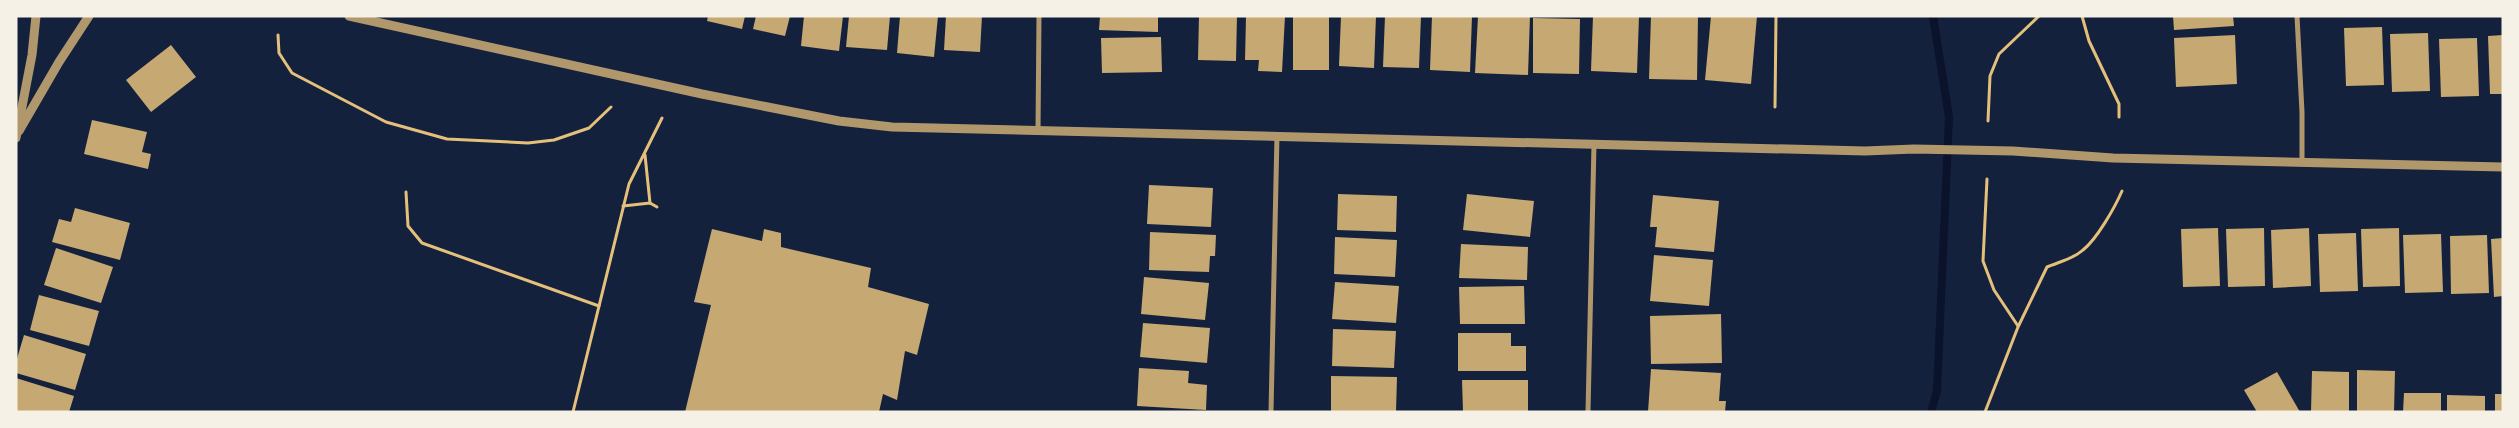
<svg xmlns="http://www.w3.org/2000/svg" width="2519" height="428" font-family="Ubuntu,sans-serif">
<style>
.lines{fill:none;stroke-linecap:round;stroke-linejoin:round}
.stream{stroke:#0b132b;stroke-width:8}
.building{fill:#c6a872}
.path{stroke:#e5c07b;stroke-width:3}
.minor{stroke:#b1986c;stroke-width:5}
.tertiary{stroke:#b1986c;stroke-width:9}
</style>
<rect width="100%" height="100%" fill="#14213d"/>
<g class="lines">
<!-- stream -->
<path class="stream" d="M1931,412l6,-21 12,-274 -16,-101"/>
</g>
<!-- building -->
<g class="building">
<path d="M708,16h37l-3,13 -35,-8z"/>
<path d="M756,16h34l-5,20 -32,-7z"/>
<path d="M804,16h39l-4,35 -38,-5z"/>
<path d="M849,16h41l-3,34 -41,-3z"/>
<path d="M900,16h38l-4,41 -37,-4z"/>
<path d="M946,16h36l-2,36 -36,-2z"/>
<path d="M1100,16h58v16l-59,-2z"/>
<path d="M1199,16h38l-1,45 -38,-1z"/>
<path d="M1246,16h39l-3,56 -24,-1 1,-11h-14z"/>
<rect x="1293" y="16" width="36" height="54"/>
<path d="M1341,16h35l-2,52 -35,-2z"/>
<path d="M1385,16h36l-2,52 -36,-1z"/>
<path d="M1432,16h40l-2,56 -40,-2z"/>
<path d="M1478,16h52l-2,59 -53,-2z"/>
<path d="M1593,16h46l-2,57 -46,-2z"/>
<path d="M1651,16h47l-1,64 -48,-1z"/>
<path d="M1711,16h46l-6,68 -46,-4z"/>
<path d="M2173,16h60l1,10 -60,4z"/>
<path d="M1533,18l47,1 -1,55 -46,-1z"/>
<path d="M2382,27l2,58 -38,1 -2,-58z"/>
<path d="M2428,33l2,58 -38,1 -2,-58z"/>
<path d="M2235,35l2,49 -61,3 -2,-49z"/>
<path d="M2503,35v59h-13l-2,-58z"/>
<path d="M1161,37l1,35 -60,1 -1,-35z"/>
<path d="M2477,38l2,58 -38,1 -2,-58z"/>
<path d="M171,45l25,32 -45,35 -25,-32z"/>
<path d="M92,120l55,12 -5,20 9,2 -3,15 -64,-15z"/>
<path d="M1149,185l64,3 -2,39 -64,-3z"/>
<path d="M1338,194l59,2 -1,36 -59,-2z"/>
<path d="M1467,194l67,7 -4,36 -67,-7z"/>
<path d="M1653,195l66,6 -5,51 -59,-5 2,-20h-7z"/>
<path d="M75,208l55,15 -10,37 -68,-18 7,-23 12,3z"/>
<path d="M2218,228l2,58 -37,1 -2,-58z"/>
<path d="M2264,228l1,58 -37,1 -2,-58z"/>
<path d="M2309,228l2,58 -38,2 -2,-58z"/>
<path d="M2399,228l1,58 -37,1 -2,-58z"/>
<path d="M712,229l50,12 2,-12 17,4v14l90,21 -3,19 61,17 -12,51 -12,-4 -8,49 -14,-6 -4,18h-194l26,-107 -17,-3z"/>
<path d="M1150,232l66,3 -1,21h-5l-1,16 -60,-2z"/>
<path d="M2356,233l2,58 -38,1 -2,-58z"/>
<path d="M2441,234l2,58 -38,1 -2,-58z"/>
<path d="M2487,235l2,58 -38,1 -1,-58z"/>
<path d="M1335,237l62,3 -2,37 -61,-3z"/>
<path d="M2503,238v58l-9,1 -3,-58z"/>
<path d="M1461,244l67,3 -1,33 -68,-2z"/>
<path d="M56,248l57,19 -12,36 -57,-18z"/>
<path d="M1654,255l59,5 -4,46 -59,-5z"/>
<path d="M1144,277l65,6 -4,37 -64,-6z"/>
<path d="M1335,282l64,4 -3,37 -64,-4z"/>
<path d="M1524,286l1,38h-65l-1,-37z"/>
<path d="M39,295l60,16 -10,35 -59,-16z"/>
<path d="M1721,314l1,49 -71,1 -1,-48z"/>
<path d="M1143,323l67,5 -3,35 -67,-6z"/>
<path d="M1333,329l63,2 -2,37 -62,-2z"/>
<path d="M1458,333h53v13h15v25h-68z"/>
<path d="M24,335l62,19 -11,36 -59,-17v-11z"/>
<path d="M1139,368l50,3 -1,12 19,2 -1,25 -69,-4z"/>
<path d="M1651,369l70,4 -2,28h7l-1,11h-77z"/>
<path d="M2357,370l38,1 -1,41h-37z"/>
<path d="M2312,371l37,1v40h-38z"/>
<path d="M2277,372l23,40h-43l-13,-22z"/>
<path d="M1331,376l66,1 -1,35h-65z"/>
<path d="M16,378l58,18 -5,16h-53z"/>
<path d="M1462,380h66v32h-65z"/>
<path d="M2404,393h37v19h-38z"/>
<rect x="2495" y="394" width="8" height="18"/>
<path d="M2447,395l38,1v16h-38z"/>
</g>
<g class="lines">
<!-- path -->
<g class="path">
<path d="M2082,16l7,25 30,63v13"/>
<path d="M278,35l1,18 13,20 94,49 61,17 81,4 26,-3 35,-12 22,-21"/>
<path d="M1775,107l1,-91"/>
<path d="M1988,121l2,-45 9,-22 40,-38"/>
<path d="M645,155l5,48"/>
<path d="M1987,179l-4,82 11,29 24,36"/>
<path d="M406,192l2,34 14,17 177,63"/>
<path d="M623,206l27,-3 7,4"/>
<path d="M573,412l56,-228 33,-66"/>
<path d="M1985,412l33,-85 29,-60c12,-5 26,-8 36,-17 14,-11 32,-43 39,-59"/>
</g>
<!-- minor -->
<g class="minor">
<path d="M2297,16l5,96v50"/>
<path d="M1038,131l1,-115"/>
<path d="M1271,412l6,-277"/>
<path d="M1588,412l6,-268"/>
</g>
<!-- tertiary -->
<g class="tertiary">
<path d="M349,16l353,78 137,27 53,6 973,24 49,-2 99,2 100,7 390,9"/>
<path d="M19,131l40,-69 30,-46"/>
<path d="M16,138l16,-83 4,-39"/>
</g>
</g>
<!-- border -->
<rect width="2519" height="428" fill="none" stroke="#f6f1e7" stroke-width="35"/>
</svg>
